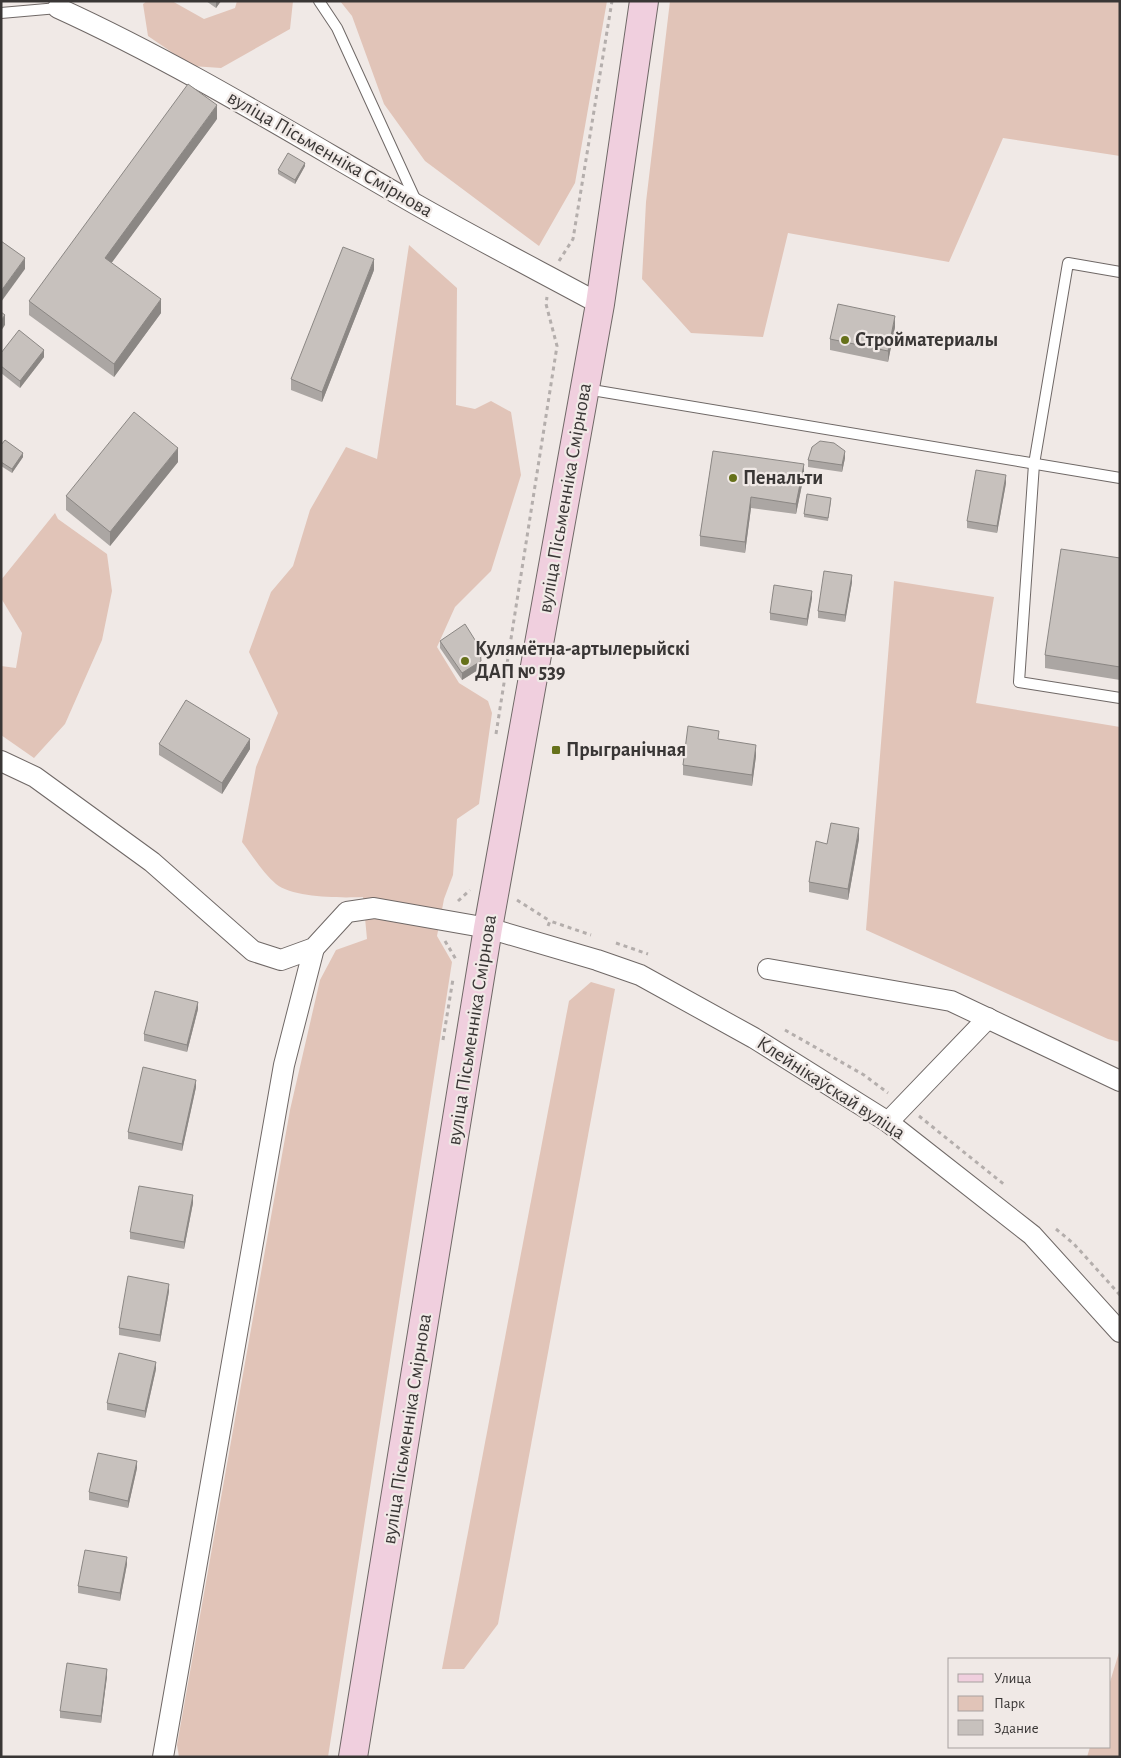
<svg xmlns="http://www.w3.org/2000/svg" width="1121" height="1758" font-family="'Alegreya Sans',sans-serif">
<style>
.green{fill:#e1c4b8}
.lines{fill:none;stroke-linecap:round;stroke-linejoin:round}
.service-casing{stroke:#6f6866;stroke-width:12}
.minor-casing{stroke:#6f6866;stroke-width:22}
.secondary-casing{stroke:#6f6866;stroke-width:30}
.path{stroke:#b4aeac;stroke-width:3;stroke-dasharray:4 4;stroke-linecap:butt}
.service{stroke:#fff;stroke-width:10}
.minor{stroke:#fff;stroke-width:20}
.secondary{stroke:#f0cfde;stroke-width:28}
.wall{fill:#aba6a3}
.shaded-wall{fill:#8b8784}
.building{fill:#c7c1bd;stroke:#8b8784}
.poi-dot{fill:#66711a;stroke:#f0e9e6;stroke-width:2}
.labels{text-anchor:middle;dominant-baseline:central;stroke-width:4.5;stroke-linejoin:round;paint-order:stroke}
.street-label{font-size:20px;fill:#393635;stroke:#f0e9e6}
.poi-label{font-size:20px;font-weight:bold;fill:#393635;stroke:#f0e9e6;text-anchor:start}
</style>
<rect width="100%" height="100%" fill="#f0e9e6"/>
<!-- green -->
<g class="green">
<path d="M147,1h25l32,18 31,-11 2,-7h56l-3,28 -69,39 -29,-2 -44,-30 -5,-32z"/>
<path d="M340,1h267l-32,182 -36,63 -114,-85 -41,-57 -32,-88z"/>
<path d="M670,1h450v155l-117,-18 -54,124 -161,-29 -25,104 -72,-4 -49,-54 4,-77z"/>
<path d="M409,245l48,43 -1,117 19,4 16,-8 20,11 10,63 -30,96 -36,36 -18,40 22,36 29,18 4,12 -13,91 -22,15 -4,56 -9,24 -7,37 15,26 -124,795h-149l-2,-12 113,-635 30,-130 16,-30 31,-11 -4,-42c-22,1 -70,1 -87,-13 -13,-11 -24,-29 -34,-42l14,-75 22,-54 -29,-61 22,-60 22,-26 17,-56 36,-63 31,12z"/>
<path d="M55,513l3,6 49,35 5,37 -10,49 -37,84 -31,34 -33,-23v-69l15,2 6,-35 -21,-35v-18z"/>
<path d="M894,581l100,16 -18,106 144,24v315l-12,-3 -242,-109z"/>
<path d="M591,982l24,7 -117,635 -34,45h-22l127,-668z"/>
<path d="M1120,1649v108h-33l3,-10h20v-65z"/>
</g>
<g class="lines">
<defs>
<g id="service">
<path d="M319,1l18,27 80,175"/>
<path d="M1,13l57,-5"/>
<path d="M1120,272l-52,-9 -34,201 -15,218 101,16"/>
<path d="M586,389l534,89"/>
</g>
<g id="minor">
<path d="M58,8c125,57 240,129 359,197 60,34 122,66 183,99"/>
<path d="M1,761l34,16 117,85 101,89 28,9 33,-12 33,-36 27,-4 114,20 109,32 43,15 114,63 134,84 144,113 88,97"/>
<path d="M768,969l183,32 169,80"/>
<path d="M888,1122l100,-104"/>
<path d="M163,1757l121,-692 30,-117"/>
</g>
<path id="secondary" d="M353,1757l135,-829 112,-624 44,-303"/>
</defs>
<!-- service casing -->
<use href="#service" class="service-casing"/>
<!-- minor casing -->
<use href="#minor" class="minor-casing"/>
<!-- secondary casing -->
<use href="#secondary" class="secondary-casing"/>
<!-- path -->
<g class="path">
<path d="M559,261l14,-22 39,-238"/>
<path d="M496,734l61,-388 -11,-42 1,-7"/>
<path d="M517,900l33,21"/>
<path d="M458,901l12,-11"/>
<path d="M548,926l2,-5 41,14"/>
<path d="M445,941l12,20"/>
<path d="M616,943l32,11"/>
<path d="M785,1030l79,45 24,18"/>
<path d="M443,1040l10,-61"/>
<path d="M919,1116l87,70"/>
<path d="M1056,1229l18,15 46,51"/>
</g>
<!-- service -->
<use href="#service" class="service"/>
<!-- minor -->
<use href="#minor" class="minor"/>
<!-- secondary -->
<use href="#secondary" class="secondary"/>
</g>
<!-- wall -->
<g class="wall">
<path d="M206,1h15l-5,7z"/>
<path d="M217,119l-106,144 50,50 -47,64 -85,-62v-14z"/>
<path d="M305,166l-10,18 -17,-10v-4z"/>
<path d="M374,270l-52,132 -31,-12v-11z"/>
<path d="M895,327l-7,35 -58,-12v-11z"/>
<path d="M1,353l43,4 -24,31 -19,-15z"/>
<path d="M1,445l22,12 -11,16 -11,-7z"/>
<path d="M713,451l91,24 -8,39 -45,-6 -6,45 -45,-7v-10z"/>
<path d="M845,458l-3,14 -34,-5v-7z"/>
<path d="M178,462l-68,84 -44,-36v-14z"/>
<path d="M1006,483l-9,50 -30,-5v-7z"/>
<path d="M831,502l-3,19 -24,-4v-3z"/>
<path d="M1120,558v122l-75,-12v-13z"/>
<path d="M852,582l-7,40 -27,-4v-7z"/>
<path d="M812,598l-5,28 -37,-6v-7z"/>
<path d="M440,641l41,27 -19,12 -22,-32z"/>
<path d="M719,739l37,17 -4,30 -69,-11v-10z"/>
<path d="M159,744l91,5 -28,45 -63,-39z"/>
<path d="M859,839l-11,61 -39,-8v-10l18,-38z"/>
<path d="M198,1009l-11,43 -43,-11v-7z"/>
<path d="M196,1087l-14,64 -54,-12v-7z"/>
<path d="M193,1203l-9,46 -54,-10v-7z"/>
<path d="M169,1291l-9,51 -41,-7v-7z"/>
<path d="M156,1369l-11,49 -38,-8v-7z"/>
<path d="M137,1468l-9,40 -39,-8v-8z"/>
<path d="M127,1564l-7,37 -42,-8v-7z"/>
<path d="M107,1676l-6,47 -41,-5v-7z"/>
</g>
<!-- shaded-wall -->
<g class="shaded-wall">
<path d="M216,1h5l-5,7z"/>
<path d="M217,105v14l-112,153v-14z"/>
<path d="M305,163v3l-10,18v-4z"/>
<path d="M25,258v11l-24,33v-11z"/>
<path d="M374,259v11l-52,132v-10z"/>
<path d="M161,299v14l-47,64v-13z"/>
<path d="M5,315v10l-4,6v-11z"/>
<path d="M895,316v11l-7,35v-11z"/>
<path d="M44,350v7l-24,31v-7z"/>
<path d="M178,448v14l-68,84v-14z"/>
<path d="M845,451v7l-3,14v-7z"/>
<path d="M23,453v4l-11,16v-4z"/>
<path d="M804,464v11l-8,39v-10z"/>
<path d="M1006,475v8l-9,50v-7z"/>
<path d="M751,497v11l-6,45v-11z"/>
<path d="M852,575v7l-7,40v-7z"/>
<path d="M812,591v7l-5,28v-7z"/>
<path d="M481,661v7l-19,12v-7z"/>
<path d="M250,739v10l-28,45v-11z"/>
<path d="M756,745v11l-4,30v-11z"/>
<path d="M859,828v11l-11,61v-11z"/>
<path d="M198,1002v7l-11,43v-7z"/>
<path d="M196,1080v7l-14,64v-7z"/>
<path d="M193,1195v8l-9,46v-7z"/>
<path d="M169,1284v7l-9,51v-7z"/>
<path d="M156,1362v7l-11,49v-7z"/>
<path d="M137,1461v7l-9,40v-7z"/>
<path d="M127,1557v7l-7,37v-8z"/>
<path d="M107,1669v7l-6,47v-7z"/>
</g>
<!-- building -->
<g class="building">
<path d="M188,84l29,21 -112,153 56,41 -47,65 -85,-63z"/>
<path d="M288,153l17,10 -10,17 -17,-10z"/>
<path d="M1,241l24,17 -24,33z"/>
<path d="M343,247l31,12 -52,133 -31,-13z"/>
<path d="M838,304l57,12 -7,35 -58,-12z"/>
<path d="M1,312l4,3 -4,5z"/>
<path d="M19,330l25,20 -24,31 -19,-15v-13z"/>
<path d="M134,412l44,36 -68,84 -44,-36z"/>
<path d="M5,440l18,13 -11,16 -11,-7v-17z"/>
<path d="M820,441l14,2 11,8 -3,14 -34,-5 4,-13z"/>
<path d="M713,451l91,13 -8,40 -45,-7 -6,45 -45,-6z"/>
<path d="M976,470l30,5 -9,51 -30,-5z"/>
<path d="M807,494l24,4 -3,20 -24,-4z"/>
<path d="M1061,549l59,9v109l-75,-12z"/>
<path d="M824,571l28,4 -7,40 -27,-4z"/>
<path d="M774,585l38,6 -5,28 -37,-6z"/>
<path d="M465,624l15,24 1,13 -19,12 -22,-32z"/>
<path d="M186,700l64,39 -28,44 -63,-39z"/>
<path d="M688,726l31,5 -1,8 38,6 -4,30 -69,-10z"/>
<path d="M831,823l28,5 -11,61 -39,-7 7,-41 11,3z"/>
<path d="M155,991l43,11 -11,43 -43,-11z"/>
<path d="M143,1067l53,13 -14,64 -54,-12z"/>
<path d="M139,1186l54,9 -9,47 -54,-10z"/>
<path d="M128,1276l41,8 -9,51 -41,-7z"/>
<path d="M119,1353l37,9 -11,49 -38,-8z"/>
<path d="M98,1453l39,8 -9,40 -39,-9z"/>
<path d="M85,1550l42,7 -7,36 -42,-7z"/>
<path d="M67,1663l40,6 -6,47 -41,-5z"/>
</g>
<!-- markers -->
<g class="poi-dot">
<circle cx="845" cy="340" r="5"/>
<circle cx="733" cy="478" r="5"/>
<circle cx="465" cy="661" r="5"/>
<rect x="551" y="745" width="10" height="10" rx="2.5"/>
</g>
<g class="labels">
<!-- street labels -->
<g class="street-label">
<text transform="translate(330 154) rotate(30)">вуліца Пісьменніка Смірнова</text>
<text transform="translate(565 498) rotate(-80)">вуліца Пісьменніка Смірнова</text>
<text transform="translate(472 1030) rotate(-81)">вуліца Пісьменніка Смірнова</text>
<text transform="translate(831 1088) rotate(33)">Клейнікаўскай вуліца</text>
<text transform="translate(407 1429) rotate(-81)">вуліца Пісьменніка Смірнова</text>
</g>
<!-- poi labels -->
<g class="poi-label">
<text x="855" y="340">Стройматериалы</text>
<text x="743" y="478">Пенальти</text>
<text x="475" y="649">Кулямётна-артылерыйскі<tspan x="475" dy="23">ДАП № 539</tspan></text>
<text x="566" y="750">Прыгранічная</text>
</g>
</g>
<!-- border -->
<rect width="1121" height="1758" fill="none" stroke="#393635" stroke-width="5"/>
<!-- legend -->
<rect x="948" y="1658" width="162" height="90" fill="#f0e9e6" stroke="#a7a19f"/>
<rect x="958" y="1674" width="25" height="8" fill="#f0cfde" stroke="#a7a19f"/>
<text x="994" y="1683" font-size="15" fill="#393635">Улица</text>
<rect x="958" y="1696" width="25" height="15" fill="#e1c4b8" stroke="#a7a19f"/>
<text x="994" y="1708" font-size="15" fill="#393635">Парк</text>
<rect x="958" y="1720" width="25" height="15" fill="#c7c1bd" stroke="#a7a19f"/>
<text x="994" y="1733" font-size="15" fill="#393635">Здание</text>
</svg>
